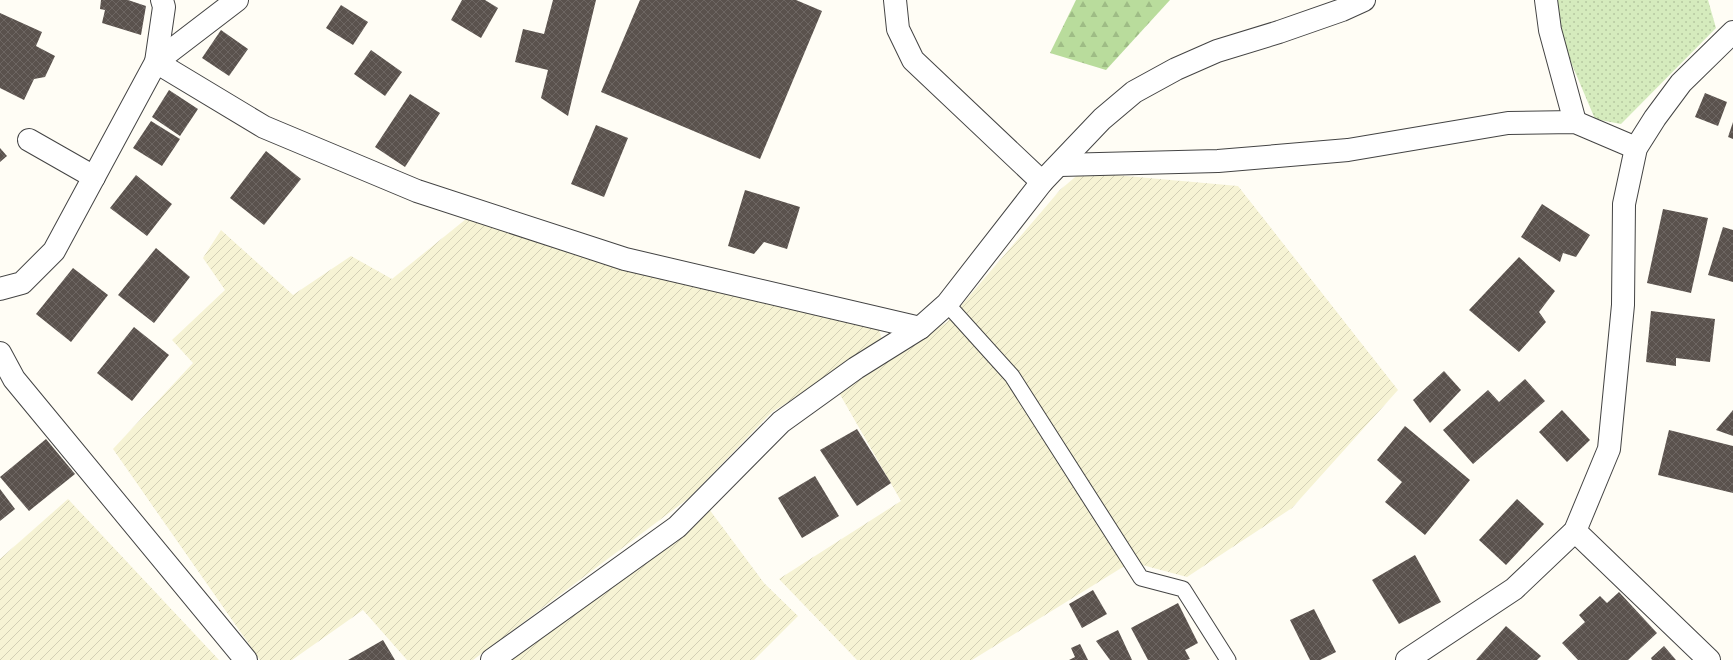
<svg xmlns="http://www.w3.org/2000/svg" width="1733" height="660" font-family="'Roboto Serif',serif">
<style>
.farmland{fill:url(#farmland-furrows)}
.grass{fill:url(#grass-dots)}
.forest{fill:url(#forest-firs)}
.building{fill:url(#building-cross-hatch)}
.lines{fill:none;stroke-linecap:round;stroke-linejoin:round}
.lane-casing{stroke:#444;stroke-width:17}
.street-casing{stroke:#444;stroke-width:24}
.lane{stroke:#fff;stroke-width:15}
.street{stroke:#fff;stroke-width:22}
</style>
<defs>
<pattern id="farmland-furrows" width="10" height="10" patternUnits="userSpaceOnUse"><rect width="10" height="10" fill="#f6f3d4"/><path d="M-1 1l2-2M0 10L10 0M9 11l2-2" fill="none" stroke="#d2cfb5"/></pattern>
<pattern id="grass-dots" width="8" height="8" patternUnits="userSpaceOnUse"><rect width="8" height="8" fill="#d5ebbd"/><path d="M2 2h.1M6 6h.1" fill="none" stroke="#b6c8a1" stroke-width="1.8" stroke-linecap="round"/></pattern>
<pattern id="forest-firs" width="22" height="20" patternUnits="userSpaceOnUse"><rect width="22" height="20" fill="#b9dc9c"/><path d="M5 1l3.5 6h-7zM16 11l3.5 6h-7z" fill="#9ebc85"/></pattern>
<pattern id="building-cross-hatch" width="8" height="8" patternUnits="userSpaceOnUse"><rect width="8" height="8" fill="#5a524d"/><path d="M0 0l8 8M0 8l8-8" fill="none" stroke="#6d6662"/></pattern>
</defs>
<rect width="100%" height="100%" fill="#fffdf5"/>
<!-- farmland -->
<g class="farmland">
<path d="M1081,172l157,14 160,204 -106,118 -105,69 -56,-15 -159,98h-115l-78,-81 122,-78 -63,-110 109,-69 113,-132z"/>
<path d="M466,219l191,55 221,52 5,17 -111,69 -83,86 -216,162h-66l-44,-50 -71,50h-32l-147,-211 80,-86 -21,-23 53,-50 -22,-32 18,-28 72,65 58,-39 41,23z"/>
<path d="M68,499l151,161h-219v-101z"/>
<path d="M709,509l55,74 34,33 -44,44h-251z"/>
</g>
<!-- grass -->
<path class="grass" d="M1554,0h154l8,28 -95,96 -26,-5 -36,-85z"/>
<!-- forest -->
<path class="forest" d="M1076,0h94l-64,70 -56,-17z"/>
<!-- building -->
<g class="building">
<path d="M101,0h27l18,6 -5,29 -39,-12 3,-13 -5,-1z"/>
<path d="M462,0h23l13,8 -17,30 -30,-18z"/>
<path d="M553,0h43l-28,116 -27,-18 7,-28 -33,-8 8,-33 21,5z"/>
<path d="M640,0h156l26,11 -62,148 -159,-67z"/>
<path d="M341,5l27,17 -15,23 -27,-17z"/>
<path d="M0,13l42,19 -6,14 19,10 -10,21 -11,2 -10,21 -24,-12z"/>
<path d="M221,30l27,19 -19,27 -27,-18z"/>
<path d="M371,50l31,22 -17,24 -31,-22z"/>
<path d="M169,90l29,19 -18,27 -28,-19z"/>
<path d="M1705,93l22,9 -9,24 -23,-9z"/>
<path d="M410,94l30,19 -35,54 -30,-20z"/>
<path d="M151,121l29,18 -18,27 -29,-18z"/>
<path d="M1733,122v17l-5,-2z"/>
<path d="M596,125l32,13 -24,59 -33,-13z"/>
<path d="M0,148l7,8 -7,6z"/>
<path d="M266,151l35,28 -37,46 -34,-27z"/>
<path d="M136,175l36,29 -25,32 -37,-28z"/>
<path d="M745,190l55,17 -13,42 -23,-7 -10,12 -26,-8z"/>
<path d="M1542,204l48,31 -14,22 -13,-4 -3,9 -39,-25z"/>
<path d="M1663,209l45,9 -17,75 -44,-10z"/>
<path d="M1723,227l10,3v52l-25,-7z"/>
<path d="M156,248l34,29 -36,46 -36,-28z"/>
<path d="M1519,257l36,34 -16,21 7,10 -27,30 -50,-42z"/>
<path d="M73,268l35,27 -37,47 -35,-28z"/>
<path d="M1651,311l64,8 -5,43 -34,-4v8l-30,-4z"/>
<path d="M134,327l35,28 -37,46 -35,-28z"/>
<path d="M1444,371l17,19 -31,33 -17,-23z"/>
<path d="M1525,379l20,22 -72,63 -30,-34 45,-40 11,12z"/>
<path d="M1562,410l28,30 -23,22 -28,-30z"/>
<path d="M1733,410v26l-17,-6z"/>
<path d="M1405,426l65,54 -45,55 -40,-33 17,-20 -25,-22z"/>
<path d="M857,429l34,54 -34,23 -37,-56z"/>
<path d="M1669,430l64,16v47l-75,-18z"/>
<path d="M46,439l29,35 -46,37 -29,-34z"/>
<path d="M815,476l24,40 -37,22 -24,-40z"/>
<path d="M0,489l15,20 -15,12z"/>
<path d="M1517,499l27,25 -38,41 -27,-25z"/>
<path d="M1415,555l26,47 -42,22 -27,-44z"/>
<path d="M1093,590l14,24 -25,14 -13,-24z"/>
<path d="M1619,592l38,41 -29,27h-50l-16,-17 23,-21 -6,-7 21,-19 7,7z"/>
<path d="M1178,603l20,40 -13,7 5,9 -3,1h-39l-17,-32z"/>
<path d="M1314,609l22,43 -16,8h-10l-20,-40z"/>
<path d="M1506,626l35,30 -4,4h-61z"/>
<path d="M1118,630l14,30h-22l-14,-19z"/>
<path d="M383,640l12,20h-47z"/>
<path d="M1080,644l8,16h-19l6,-3 -4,-9z"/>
<path d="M1664,646l12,14h-24l-1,-2z"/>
</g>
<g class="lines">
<defs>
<path id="lane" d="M947,304l65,72 129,202 42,11 45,71"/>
<g id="street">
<path d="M162,0l2,7 -8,55 108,65 153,64 208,68 295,69"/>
<path d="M895,0l3,29 15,31 129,122"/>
<path d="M1546,0l4,30 25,92"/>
<path d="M29,140l65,37"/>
<path d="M1060,165l158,-4 130,-11 160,-27 67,-1 61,26"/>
<path d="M0,289l22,-6 32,-32 102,-189 81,-62"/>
<path d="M0,353l14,26 232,281"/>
<path d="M1575,531l134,129"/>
<path d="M492,660l185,-133 104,-105 75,-54 64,-40 27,-24 95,-122 60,-63 32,-27 42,-23 41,-18 62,-19 63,-22 22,-10"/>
<path d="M1407,660l107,-71 61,-58 34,-82 14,-144 1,-101 12,-56 19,-30 26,-35 52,-51"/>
</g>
</defs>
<!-- lane casing -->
<use href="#lane" class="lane-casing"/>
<!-- street casing -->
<use href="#street" class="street-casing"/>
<!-- lane -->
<use href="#lane" class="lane"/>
<!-- street -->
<use href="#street" class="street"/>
</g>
</svg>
